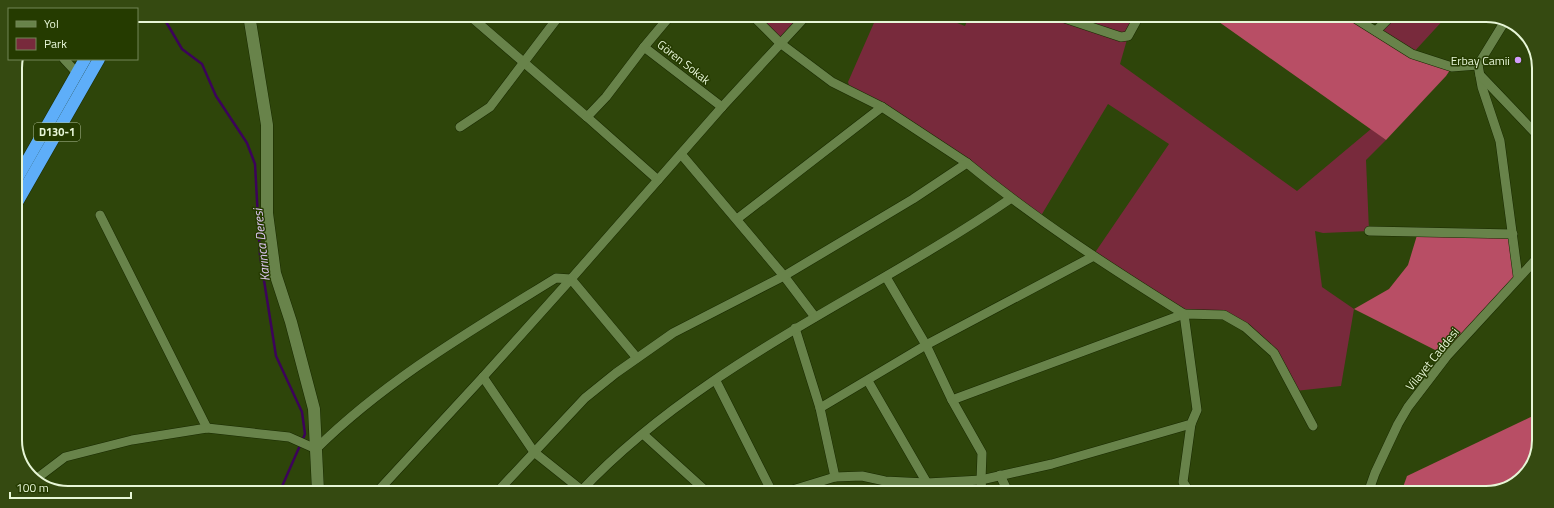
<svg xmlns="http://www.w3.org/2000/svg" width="1554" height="508" font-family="'Titillium Web',sans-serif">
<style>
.green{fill:#782a3c}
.forest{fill:#b84e65}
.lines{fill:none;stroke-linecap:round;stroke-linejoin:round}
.stream{stroke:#3c035a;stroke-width:2.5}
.street-casing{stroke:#192a00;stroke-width:10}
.secondary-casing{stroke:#192a00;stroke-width:13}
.highway-casing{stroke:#192a00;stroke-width:13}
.street{stroke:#68834a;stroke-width:9}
.secondary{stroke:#68834a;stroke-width:12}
.highway{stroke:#5eaef9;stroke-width:12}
.poi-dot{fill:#d29cfd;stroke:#253b00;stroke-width:1.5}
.labels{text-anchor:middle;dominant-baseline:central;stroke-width:3;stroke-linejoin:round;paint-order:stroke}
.shield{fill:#253b00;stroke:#adbe96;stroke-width:1}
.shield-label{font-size:11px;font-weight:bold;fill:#e7f6d7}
.poi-label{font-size:12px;fill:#e7f6d7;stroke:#253b00;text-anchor:end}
.street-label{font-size:12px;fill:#e7f6d7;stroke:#253b00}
.water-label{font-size:13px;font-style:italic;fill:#e0c8f5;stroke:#253b00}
.rim{fill:none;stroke:#e7f6d7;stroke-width:2}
</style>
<rect width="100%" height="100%" fill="#2e450a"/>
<!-- green -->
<g class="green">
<path d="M753,16h53l-26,27z"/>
<path d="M877,16h68l-1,2 21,8 4,-10h170l-11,20 -8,28 177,127 74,-62 15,11 -20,20 3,71 -46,2 -8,-2 7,56 32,22 -13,77 -46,5 -21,-38 -50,-38 -40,-1 -92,-57 77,-113 -61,-40 -69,115 -72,-56 -116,-71 -3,-10z"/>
<path d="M1390,17h56l-34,37 -36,-23z"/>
</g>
<!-- forest -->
<g class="forest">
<path d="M1212,17h141l59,37 40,13 -6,9 -60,64z"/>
<path d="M1418,232l95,2 5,43 -71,79 -93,-47 35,-20 19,-24z"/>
<path d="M1537,414v40l-19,28 -32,11h-85l6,-17z"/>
</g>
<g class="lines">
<!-- stream -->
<path class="stream" d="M162,15l20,34 20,15 14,32 31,47 8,21 5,91 16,101 26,56 3,22 -25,57"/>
<defs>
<g id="street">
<path d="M470,16l117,101"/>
<path d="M670,16l-26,31 78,60"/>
<path d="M753,16l27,27 52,39 50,25 85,56"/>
<path d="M1058,16l63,21 7,-1 11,-20"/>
<path d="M1353,17l59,37 40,13 26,-2"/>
<path d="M1376,31l14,-14"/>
<path d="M644,47l-38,50 -19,20 71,63"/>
<path d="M64,59l13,14"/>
<path d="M1478,65l4,22 18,54 18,136"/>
<path d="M1478,65l27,-44"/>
<path d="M1480,75l59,62"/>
<path d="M460,127l30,-20 69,-91"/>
<path d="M681,154l103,122 31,41"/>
<path d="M100,215l107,213"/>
<path d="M737,219l145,-112"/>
<path d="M1369,231l144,3"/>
<path d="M886,277l40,68 26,55 30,53 -1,27 1,12"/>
<path d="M795,328l25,80 15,69"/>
<path d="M483,377l51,75 50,40"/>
<path d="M716,381l56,111"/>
<path d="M868,381l59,102"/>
<path d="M952,400l232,-86 40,1 21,12 29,26 39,73"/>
<path d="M820,408l106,-63 166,-88"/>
<path d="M643,434l64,58"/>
<path d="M1000,475l8,17"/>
<path d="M36,479l29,-22 67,-17 75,-12 82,9 27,12c71,-70 156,-119 240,-171l15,1 151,-172 84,-91"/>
<path d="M377,492l106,-115 88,-98 66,79"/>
<path d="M497,492l88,-94 31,-25 57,-40 111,-57 129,-77 54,-36c69,57 142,104 217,151l13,96 -6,14 -139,40 -71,16 -54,3 -42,-2 -23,-5 -27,1 -49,15"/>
<path d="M580,492c120,-128 288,-195 430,-293"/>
<path d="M1190,493l-7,-11 8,-58"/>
<path d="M1368,493l7,-20 23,-49 10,-17 39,-51 91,-99"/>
</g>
<path id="secondary" d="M249,15l18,110v88l8,60 16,49 23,87 4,82"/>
<g id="highway">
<path d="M15,182l70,-123"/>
<path d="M15,206l84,-147"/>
</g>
</defs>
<!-- street casing -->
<use href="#street" class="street-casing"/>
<!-- secondary casing -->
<use href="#secondary" class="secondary-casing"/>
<!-- highway casing -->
<use href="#highway" class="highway-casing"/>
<!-- street -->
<use href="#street" class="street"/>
<!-- secondary -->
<use href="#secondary" class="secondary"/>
<!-- highway -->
<use href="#highway" class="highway"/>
</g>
<!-- markers -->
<circle class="poi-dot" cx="1518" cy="60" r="4"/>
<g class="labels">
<!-- shield labels -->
<rect class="shield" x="34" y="123" width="46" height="18" rx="3"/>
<g class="shield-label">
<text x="57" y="132">D130-1</text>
</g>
<!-- poi labels -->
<g class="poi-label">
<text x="1510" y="60">Erbay Camii</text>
</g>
<!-- street labels -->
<g class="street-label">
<text transform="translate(684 62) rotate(38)">Gören Sokak</text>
<text transform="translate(1432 359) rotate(-51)">Vilayet Caddesi</text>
</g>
<!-- water labels -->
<g class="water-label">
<text transform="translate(261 245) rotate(-96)">Karınca Deresi</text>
</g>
</g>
<!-- crop -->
<path d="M0 0H1554V508H0ZM68 22H1486A46 46 0 0 1 1532 68V440A46 46 0 0 1 1486 486H68A46 46 0 0 1 22 440V68A46 46 0 0 1 68 22Z" fill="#354a11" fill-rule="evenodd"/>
<path class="rim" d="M68 22H1486A46 46 0 0 1 1532 68V440A46 46 0 0 1 1486 486H68A46 46 0 0 1 22 440V68A46 46 0 0 1 68 22Z"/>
<!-- legend -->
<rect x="8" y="8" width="130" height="52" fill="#253b00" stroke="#738656"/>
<rect x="16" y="21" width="20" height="6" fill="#68834a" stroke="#738656"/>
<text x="44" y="28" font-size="12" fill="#e7f6d7">Yol</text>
<rect x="16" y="38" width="20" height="12" fill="#782a3c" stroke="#738656"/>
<text x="44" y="48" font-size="12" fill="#e7f6d7">Park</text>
<!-- scale -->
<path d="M10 492v6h121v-6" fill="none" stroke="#e7f6d7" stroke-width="2"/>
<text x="16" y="492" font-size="12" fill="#e7f6d7" stroke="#253b00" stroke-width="3" paint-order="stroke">100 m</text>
</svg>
